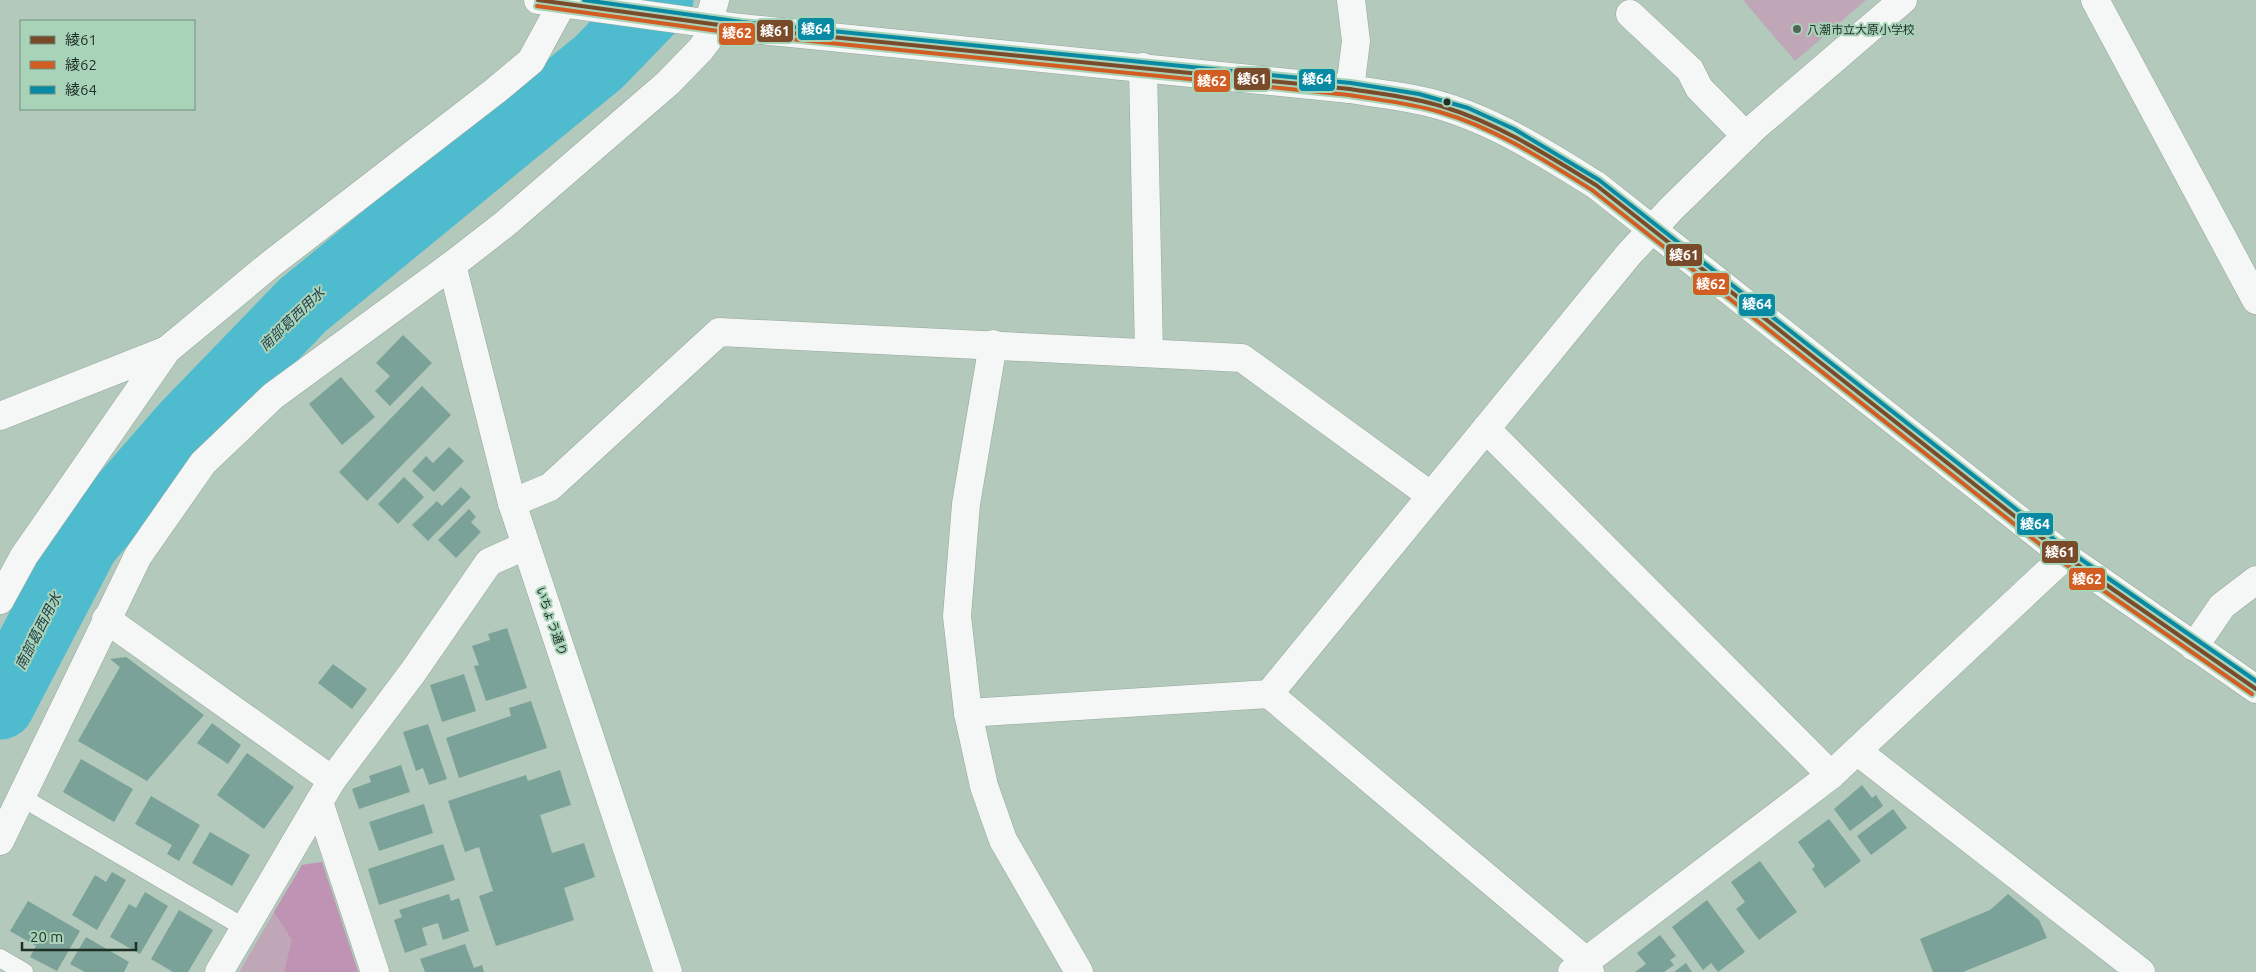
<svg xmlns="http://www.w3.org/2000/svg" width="2256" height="972" font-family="Ubuntu,'Noto Sans JP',sans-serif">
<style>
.green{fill:#bfa7b8}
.forest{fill:#bf93b4}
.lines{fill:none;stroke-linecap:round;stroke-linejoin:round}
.river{stroke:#4ebbcf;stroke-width:69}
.building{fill:#7ba298}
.service-casing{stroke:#95a79c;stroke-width:19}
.minor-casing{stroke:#95a79c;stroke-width:29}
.tertiary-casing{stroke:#95a79c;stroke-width:29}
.secondary-casing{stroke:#95a79c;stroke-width:29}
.service{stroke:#f4f7f5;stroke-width:18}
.minor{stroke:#f4f7f5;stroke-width:28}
.tertiary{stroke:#f4f7f5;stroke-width:28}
.secondary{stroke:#f4f7f5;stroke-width:28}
.bus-1-casing{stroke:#a9d3b9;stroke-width:8}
.bus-2-casing{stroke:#a9d3b9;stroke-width:8}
.bus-3-casing{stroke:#a9d3b9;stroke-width:8}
.bus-1{stroke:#7a4b2a;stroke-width:4}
.bus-2{stroke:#d25d22;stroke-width:4}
.bus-3{stroke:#088aa4;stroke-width:4}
.poi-dot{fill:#52655a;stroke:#a9d3b9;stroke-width:2}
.bus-dot{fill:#1e2f25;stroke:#a9d3b9;stroke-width:2}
.labels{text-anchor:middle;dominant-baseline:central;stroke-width:4;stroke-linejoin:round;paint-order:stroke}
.poi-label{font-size:12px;fill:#1e2f25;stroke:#a9d3b9;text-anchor:start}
.street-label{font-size:12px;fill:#1e2f25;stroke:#a9d3b9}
.water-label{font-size:14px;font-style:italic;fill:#254149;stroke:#a9d3b9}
.line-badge{stroke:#a9d3b9;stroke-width:2}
.badge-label{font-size:14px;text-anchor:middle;font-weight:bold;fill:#fff}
</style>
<rect width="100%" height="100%" fill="#b3c9bb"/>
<!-- green -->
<g class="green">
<path d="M1743,0h123l-71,61z"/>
<path d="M322,862l36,110h-119l63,-107z"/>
</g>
<!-- forest -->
<path class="forest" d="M322,862l36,110h-74l8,-32 -18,-28 28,-47z"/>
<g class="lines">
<!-- river -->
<path class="river" d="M0,705l85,-163 101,-116 117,-121 296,-243 60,-62"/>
</g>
<!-- building -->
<g class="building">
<path d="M403,335l29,28 -42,43 -15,-15 15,-15 -14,-13z"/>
<path d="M341,377l34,40 -33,28 -33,-41z"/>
<path d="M422,386l29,29 -84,86 -28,-29z"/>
<path d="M449,447l15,14 -30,31 -22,-21 14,-15 7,7z"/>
<path d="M404,477l20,20 -26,27 -20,-20z"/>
<path d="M461,487l10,10 -43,44 -16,-16 25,-24 5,5z"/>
<path d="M469,509l7,8 -5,5 10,10 -25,26 -18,-18z"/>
<path d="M507,628l20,60 -41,13 -12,-35 5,-1 -7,-19 18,-6 -2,-6z"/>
<path d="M126,657l78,58 -57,66 -69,-40 42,-74 -10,-8z"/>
<path d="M333,664l34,25 -15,20 -34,-26z"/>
<path d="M464,674l12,37 -34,11 -12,-37z"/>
<path d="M531,701l16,47 -88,30 -13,-40 65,-22 -2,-8z"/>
<path d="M212,723l29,22 -13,19 -31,-21z"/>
<path d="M428,724l19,55 -18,6 -6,-17 -7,3 -13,-39z"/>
<path d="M247,753l47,34 -30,42 -47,-34z"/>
<path d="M81,759l52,30 -19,33 -51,-30z"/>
<path d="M401,765l9,27 -51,17 -7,-20 19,-7 -2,-6z"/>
<path d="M560,770l11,35 -31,10 12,38 32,-10 11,34 -31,11 10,32 -78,26 -17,-50 14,-5 -14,-44 -14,5 -17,-51 78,-26 2,6z"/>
<path d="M1862,785l10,13 4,-3 7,11 -33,25 -16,-22z"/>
<path d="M151,796l49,29 -21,36 -12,-7 5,-9 -37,-21z"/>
<path d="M424,804l9,29 -54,18 -10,-29z"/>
<path d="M1893,809l14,19 -36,27 -14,-19z"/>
<path d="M1829,819l32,42 -36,27 -13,-19 3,-3 -17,-24z"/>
<path d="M210,832l40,23 -18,31 -40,-23z"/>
<path d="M443,844l12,36 -76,25 -11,-36z"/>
<path d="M1760,861l37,51 -38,28 -23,-31 9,-7 -14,-20z"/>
<path d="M112,872l14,8 -29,50 -25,-15 23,-40 11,7z"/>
<path d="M145,892l23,14 -28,48 -30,-17 19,-33 7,4z"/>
<path d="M449,894l2,7 8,-3 10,33 -26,9 -5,-17 -16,5 5,17 -22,8 -11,-33 8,-3 -3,-7z"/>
<path d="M2008,894l31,26 8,18 -84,34h-30l-13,-33 70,-29z"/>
<path d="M1707,900l38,52 -27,20 -7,-9 -8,7 -31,-43z"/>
<path d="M28,901l52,30 -23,40 -27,-14 6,-11 -26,-15z"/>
<path d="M179,910l34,20 -25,42h-15l-22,-13z"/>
<path d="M1660,935l16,21 -6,4 4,5 -10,7h-29l11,-8 -9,-11z"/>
<path d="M86,937l43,25 -5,10h-39l-15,-8z"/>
<path d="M465,944l9,24 8,-3 2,7h-59l-5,-13z"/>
<path d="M1686,963l6,9h-18z"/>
</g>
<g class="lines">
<defs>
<g id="service">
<path d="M21,797l224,131"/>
<path d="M0,958l24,14"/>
</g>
<g id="minor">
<path d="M2095,0l161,300"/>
<path d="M1630,14l60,56 9,18 47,48"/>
<path d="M708,24l7,-24"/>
<path d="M1143,67l6,286"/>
<path d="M1350,89l6,-48 -5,-41"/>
<path d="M993,344l-27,160 -9,112 11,97 16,73 19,54 76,132"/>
<path d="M0,416l167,-66"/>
<path d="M1486,429l345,346"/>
<path d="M512,503l38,-16 169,-155 523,26 188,137"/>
<path d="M0,600l24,-44 143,-206 105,-87 223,-172 36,-30 31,-57"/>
<path d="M106,619l226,161"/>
<path d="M2194,647l28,-41 34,-26"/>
<path d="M1269,694l317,267 4,11"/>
<path d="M968,713l301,-19 360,-440 43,-46 83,-81 148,-127"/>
<path d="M1857,751l284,221"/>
<path d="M319,802l56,170"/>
<path d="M0,841l138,-285 65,-93 70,-67 179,-131 54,-42 162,-140 33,-34 17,-23"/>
<path d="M219,972l113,-192 81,-108 76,-110 36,-16"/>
<path d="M1572,972l259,-197 234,-219"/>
</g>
<path id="tertiary" d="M452,265l60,238 156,469"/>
<path id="secondary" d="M538,0l203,28 609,61c23,4 46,6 68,11 65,13 123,51 178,85l469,371 191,133"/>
</defs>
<!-- service casing -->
<use href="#service" class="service-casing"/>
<!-- minor casing -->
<use href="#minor" class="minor-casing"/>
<!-- tertiary casing -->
<use href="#tertiary" class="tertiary-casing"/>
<!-- secondary casing -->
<use href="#secondary" class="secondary-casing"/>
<!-- service -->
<use href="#service" class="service"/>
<!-- minor -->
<use href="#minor" class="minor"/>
<!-- tertiary -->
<use href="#tertiary" class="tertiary"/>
<!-- secondary -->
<use href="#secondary" class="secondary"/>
<defs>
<path id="bus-1" d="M538,0l203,28 609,61c31,5 63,8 94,18 55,17 103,48 152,78l469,371 191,133"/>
<path id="bus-2" d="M537,6l203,28 609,61c30,5 61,8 91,17 55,16 104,48 152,78l469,371 191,133"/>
<path id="bus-3" d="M584,0l158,22 609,61 68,11 49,14 46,21 85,51 470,371 187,130"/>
</defs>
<!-- bus-1 casing -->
<use href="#bus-1" class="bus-1-casing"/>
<!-- bus-2 casing -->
<use href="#bus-2" class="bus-2-casing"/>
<!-- bus-3 casing -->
<use href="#bus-3" class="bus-3-casing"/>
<!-- bus-1 -->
<use href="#bus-1" class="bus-1"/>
<!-- bus-2 -->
<use href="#bus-2" class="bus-2"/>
<!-- bus-3 -->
<use href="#bus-3" class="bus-3"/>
</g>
<!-- markers -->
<circle class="poi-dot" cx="1797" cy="29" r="5"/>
<circle class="bus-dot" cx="1447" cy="102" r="4.5"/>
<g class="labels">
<!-- poi labels -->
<g class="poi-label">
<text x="1807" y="29">八潮市立大原小学校</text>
</g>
<!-- street labels -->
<g class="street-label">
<text transform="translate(552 621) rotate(71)">いちょう通り</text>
</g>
<!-- water labels -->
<g class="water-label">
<text transform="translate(292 319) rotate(-44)">南部葛西用水</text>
<text transform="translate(38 631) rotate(-63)">南部葛西用水</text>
</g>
</g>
<g class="line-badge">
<rect x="797" y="17" width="38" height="24" rx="5" fill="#088aa4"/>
<rect x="756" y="19" width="38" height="24" rx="5" fill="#7a4b2a"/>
<rect x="718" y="22" width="38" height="24" rx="5" fill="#d25d22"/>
<rect x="1233" y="67" width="38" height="24" rx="5" fill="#7a4b2a"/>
<rect x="1298" y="68" width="38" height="24" rx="5" fill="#088aa4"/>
<rect x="1193" y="69" width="38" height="24" rx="5" fill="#d25d22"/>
<rect x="1665" y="243" width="38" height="24" rx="5" fill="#7a4b2a"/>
<rect x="1692" y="272" width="38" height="24" rx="5" fill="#d25d22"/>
<rect x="1738" y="293" width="38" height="24" rx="5" fill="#088aa4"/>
<rect x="2016" y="512" width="38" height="24" rx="5" fill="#088aa4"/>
<rect x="2041" y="540" width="38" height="24" rx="5" fill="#7a4b2a"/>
<rect x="2068" y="567" width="38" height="24" rx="5" fill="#d25d22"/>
</g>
<g class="badge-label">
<text x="816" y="34">綾64</text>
<text x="775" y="36">綾61</text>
<text x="737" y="38">綾62</text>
<text x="1252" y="84">綾61</text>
<text x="1317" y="84">綾64</text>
<text x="1212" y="86">綾62</text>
<text x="1684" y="260">綾61</text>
<text x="1711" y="289">綾62</text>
<text x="1757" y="309">綾64</text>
<text x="2035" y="529">綾64</text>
<text x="2060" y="557">綾61</text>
<text x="2087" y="584">綾62</text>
</g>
<!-- legend -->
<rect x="20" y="20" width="175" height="90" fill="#a9d3b9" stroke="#71917e"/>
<rect x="30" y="36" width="25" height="8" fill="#7a4b2a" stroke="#71917e"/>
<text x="65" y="45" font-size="15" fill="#1e2f25">綾61</text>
<rect x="30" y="61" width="25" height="8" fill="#d25d22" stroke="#71917e"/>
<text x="65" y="70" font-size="15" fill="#1e2f25">綾62</text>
<rect x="30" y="86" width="25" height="8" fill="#088aa4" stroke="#71917e"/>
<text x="65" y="95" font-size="15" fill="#1e2f25">綾64</text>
<!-- scale -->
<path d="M22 942v8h114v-8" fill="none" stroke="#1e2f25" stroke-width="2.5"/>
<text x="30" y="942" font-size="15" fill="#1e2f25" stroke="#a9d3b9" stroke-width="4" paint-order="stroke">20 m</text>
</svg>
